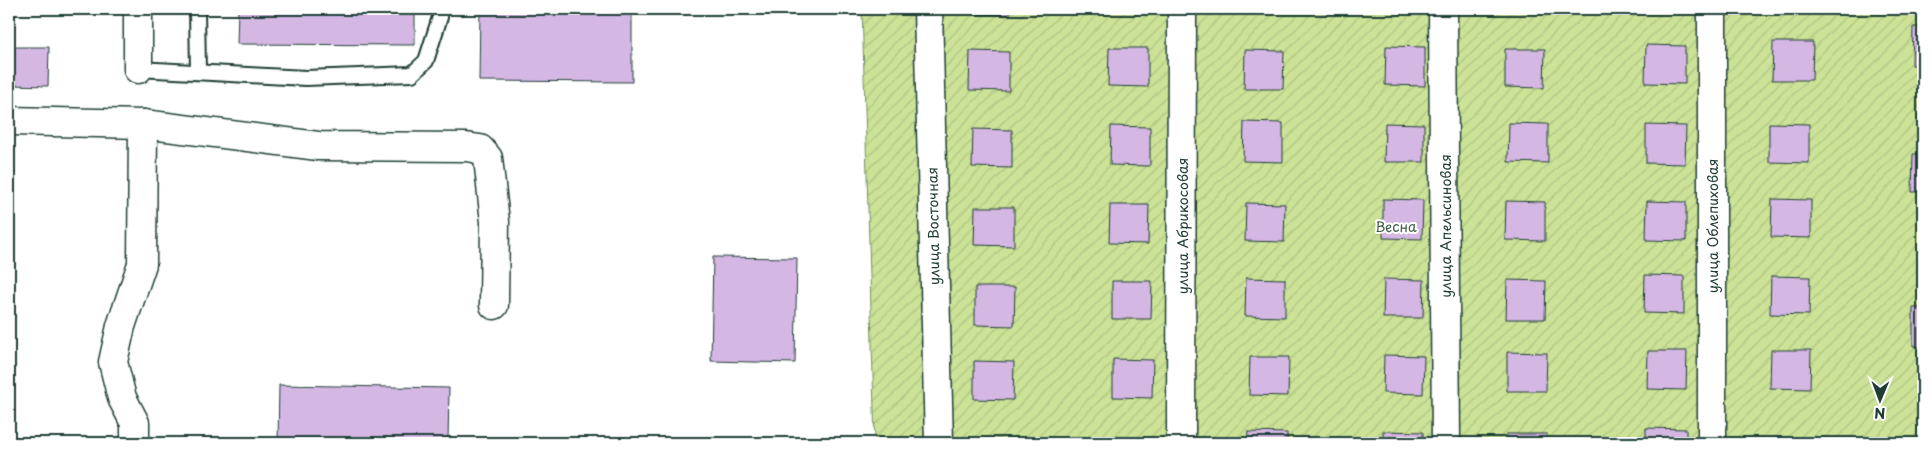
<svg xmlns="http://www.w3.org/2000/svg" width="1932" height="452" font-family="'Playpen Sans',sans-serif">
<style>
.garden{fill:url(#garden-furrows);stroke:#759066}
.building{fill:#d5b7e4;stroke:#1f3d34}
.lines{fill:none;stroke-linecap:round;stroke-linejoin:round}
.lane-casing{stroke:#1f3d34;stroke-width:18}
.street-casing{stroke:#1f3d34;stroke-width:31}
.lane{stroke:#fff;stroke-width:14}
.street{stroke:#fff;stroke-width:28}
.labels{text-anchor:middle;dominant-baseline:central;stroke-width:4;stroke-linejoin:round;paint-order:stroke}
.street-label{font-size:14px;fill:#1f3d34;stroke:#fff}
.park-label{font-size:14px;fill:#415e48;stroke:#fff}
</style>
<defs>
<pattern id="garden-furrows" width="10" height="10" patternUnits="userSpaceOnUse" patternTransform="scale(1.25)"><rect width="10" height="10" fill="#cbe297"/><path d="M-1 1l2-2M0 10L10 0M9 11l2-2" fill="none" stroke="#aec383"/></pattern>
</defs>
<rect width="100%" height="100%" fill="#fff"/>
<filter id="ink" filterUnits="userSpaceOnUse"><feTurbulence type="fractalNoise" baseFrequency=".02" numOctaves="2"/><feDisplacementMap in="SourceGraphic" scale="10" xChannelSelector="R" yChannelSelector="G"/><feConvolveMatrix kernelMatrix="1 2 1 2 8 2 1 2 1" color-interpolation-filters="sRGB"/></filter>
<g filter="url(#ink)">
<!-- garden -->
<path class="garden" d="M862,9h1061v434h-1048z"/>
<!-- building -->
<g class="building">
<path d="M238,9h177v36l-178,-1z"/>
<path d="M480,9h152v73l-153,-1z"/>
<path d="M970,9h40v6l-40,-1z"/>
<rect x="1241" y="9" width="39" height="1"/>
<path d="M1913,27h10v39l-11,-1z"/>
<path d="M1773,42h40l-1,38h-40z"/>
<path d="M1646,45l39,1v38l-40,-1z"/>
<path d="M1386,46l39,1v39l-40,-1z"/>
<path d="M9,47h40l-1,39 -39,-1z"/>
<path d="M1109,48h39v39l-40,-1z"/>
<path d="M1505,49h40l-1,39 -39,-1z"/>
<path d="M1245,50l39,1 -1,38h-39z"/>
<path d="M970,51l39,1v39l-40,-1z"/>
<path d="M1244,122l39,1v39l-40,-1z"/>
<path d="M1385,123l39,1v38h-40z"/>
<path d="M1509,123l39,1v39l-40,-1z"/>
<path d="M1769,123l40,1v39l-40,-1z"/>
<path d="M1646,125l40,1 -1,38 -39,-1z"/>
<path d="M1111,126l39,1v39l-40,-1z"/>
<path d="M973,129l39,1v38l-40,-1z"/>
<path d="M1913,154h10v38h-11z"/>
<path d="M1383,199l40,1 -1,39 -39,-1z"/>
<path d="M1772,199l39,1v38l-40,-1z"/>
<path d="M1506,201l39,1v39l-40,-1z"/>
<path d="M1647,201l39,1v39l-40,-1z"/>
<path d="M1246,203l39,1 -1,38 -39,-1z"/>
<path d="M1110,205h39l-1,39 -39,-1z"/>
<path d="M975,207h39v39l-40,-1z"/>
<path d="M713,257l84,1 -2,105 -84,-2z"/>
<path d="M1645,275l39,1v38l-40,-1z"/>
<path d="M1771,276l39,1 -1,38 -39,-1z"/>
<path d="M1246,278l39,1v38l-40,-1z"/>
<path d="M1384,279l40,1 -1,38h-40z"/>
<path d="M1507,280l39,1 -1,38h-39z"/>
<path d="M1112,281h40l-1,38h-39z"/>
<path d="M975,287h40l-1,39 -39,-1z"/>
<path d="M1913,308h10v39l-10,-1z"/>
<path d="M1771,350h40l-1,39 -40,-1z"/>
<path d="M1648,351h39l-1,39 -39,-1z"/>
<path d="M1507,352l40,1 -1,38h-39z"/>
<path d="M1384,355l40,1 -1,38 -40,-1z"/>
<path d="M1250,357h39l-1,39 -39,-1z"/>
<path d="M1113,359l40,1 -1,38 -39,-1z"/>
<path d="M974,361l40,1 -1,38 -39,-1z"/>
<path d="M279,385l170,3 -1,55h-170z"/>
<path d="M1646,428l40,1v14h-40z"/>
<path d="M1383,431l40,1v11h-40z"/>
<path d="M1248,432l39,1v10h-40z"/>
<rect x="1507" y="434" width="40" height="9"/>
<path d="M1114,437l40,1v5h-40z"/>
<path d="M976,439l40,1 -1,3h-39z"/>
</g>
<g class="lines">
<defs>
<g id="lane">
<path d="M197,9l1,63"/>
<path d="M138,69l168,9 106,-4 14,-13 14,-44"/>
</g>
<g id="street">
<path d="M928,9l11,434"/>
<path d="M1443,9l3,434"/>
<path d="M1712,9v434"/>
<path d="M138,69v-60"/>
<path d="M9,121l134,3 175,22 148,1 14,2 8,9 7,64 -1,83"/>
<path d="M135,443v-20l-13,-25 -9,-36 8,-36 21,-62 1,-140"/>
<path d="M1181,443l1,-434"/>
</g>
</defs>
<!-- lane casing -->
<use href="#lane" class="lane-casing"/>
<!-- street casing -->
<use href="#street" class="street-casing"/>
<!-- lane -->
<use href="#lane" class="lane"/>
<!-- street -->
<use href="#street" class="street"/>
</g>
</g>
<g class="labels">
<!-- street labels -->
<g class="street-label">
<text transform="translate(933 226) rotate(-91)">улица Восточная</text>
<text transform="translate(1182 226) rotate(-90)">улица Абрикосовая</text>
<text transform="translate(1445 226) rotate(-90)">улица Апельсиновая</text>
<text transform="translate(1712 226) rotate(-90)">улица Облепиховая</text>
</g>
<!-- park labels -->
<g class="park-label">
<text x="1396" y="226">Весна</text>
</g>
</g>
<!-- margin -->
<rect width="1932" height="452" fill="none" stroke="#fff" stroke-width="30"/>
<rect x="15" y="15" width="1902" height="422" fill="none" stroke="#1f3d34" stroke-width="2" filter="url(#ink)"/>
<!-- north arrow -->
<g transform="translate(1880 400) rotate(181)" stroke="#ffffff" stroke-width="4" paint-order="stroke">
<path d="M0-4L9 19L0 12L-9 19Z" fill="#1f3d34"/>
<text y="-8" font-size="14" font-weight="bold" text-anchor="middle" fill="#1f3d34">N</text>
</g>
</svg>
